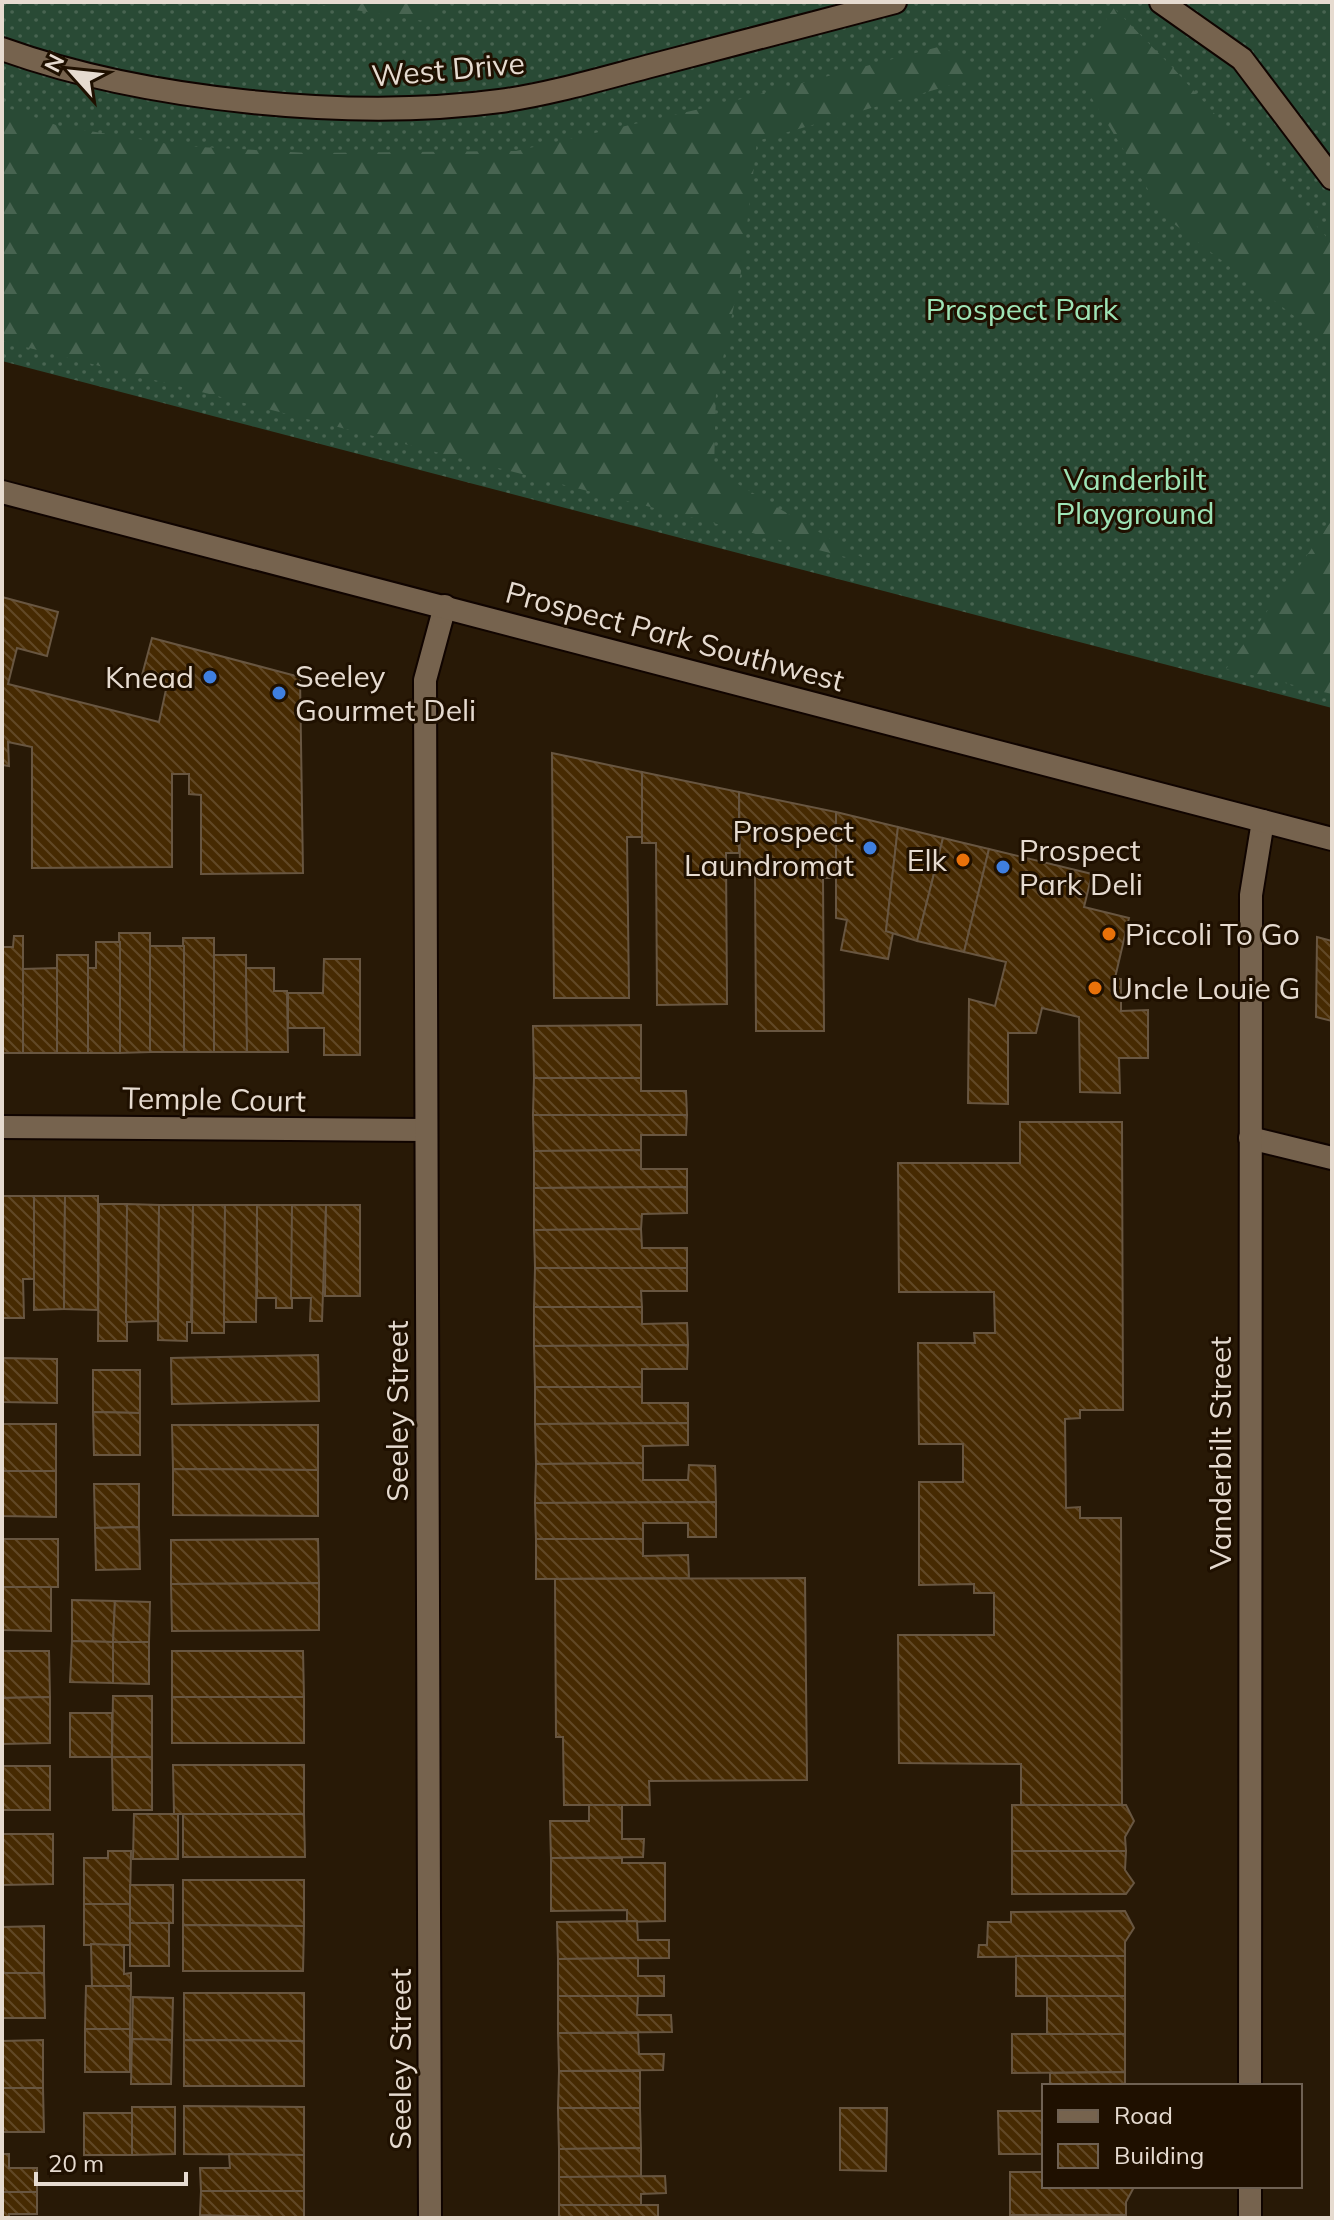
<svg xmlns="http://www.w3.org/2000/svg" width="1334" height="2220" font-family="Mulish,sans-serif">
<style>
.grass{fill:url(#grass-dots)}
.forest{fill:url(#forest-firs)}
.building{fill:url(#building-back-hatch);stroke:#685641;stroke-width:2}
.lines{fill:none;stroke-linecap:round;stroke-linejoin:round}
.service-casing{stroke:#100400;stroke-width:26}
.pedestrian-casing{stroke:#100400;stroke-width:26}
.minor-casing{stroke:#100400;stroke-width:26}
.tertiary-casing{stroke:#100400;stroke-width:26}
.service{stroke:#76634e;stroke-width:22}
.pedestrian{stroke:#76634e;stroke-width:22}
.minor{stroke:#76634e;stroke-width:22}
.tertiary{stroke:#76634e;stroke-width:22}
.shop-dot{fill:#3f7fe0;stroke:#1f1000;stroke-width:3}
.food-dot{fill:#e8710a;stroke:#1f1000;stroke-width:3}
.labels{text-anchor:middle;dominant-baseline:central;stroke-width:6;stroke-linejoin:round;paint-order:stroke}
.street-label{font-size:30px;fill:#e6dbd0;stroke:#1f1000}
.park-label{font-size:30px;fill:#9ee4b6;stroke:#1f1000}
.poi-label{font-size:30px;fill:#e6dbd0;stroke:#1f1000;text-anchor:start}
</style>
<defs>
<pattern id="grass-dots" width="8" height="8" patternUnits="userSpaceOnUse" patternTransform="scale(2)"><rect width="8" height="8" fill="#294a35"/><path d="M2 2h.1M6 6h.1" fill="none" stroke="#486451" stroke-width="1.8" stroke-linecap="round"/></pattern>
<pattern id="forest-firs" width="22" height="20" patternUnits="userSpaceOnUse" patternTransform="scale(2)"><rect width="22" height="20" fill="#294a35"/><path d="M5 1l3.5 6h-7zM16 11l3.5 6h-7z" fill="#486451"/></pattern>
<pattern id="building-back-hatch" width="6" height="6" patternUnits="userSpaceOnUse" patternTransform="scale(2)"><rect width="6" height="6" fill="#462a02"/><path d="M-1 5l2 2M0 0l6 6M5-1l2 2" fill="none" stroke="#614826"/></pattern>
</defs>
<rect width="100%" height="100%" fill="#281906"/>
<!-- grass -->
<path class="grass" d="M2,2h1330v706l-1330,-347z"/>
<!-- forest -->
<g class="forest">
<path d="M304,2h125l2,20z"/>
<path d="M1114,8l59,60 159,175v102l-167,-128 -92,-149z"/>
<path d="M942,46l44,29 -229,66 -15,126 -26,125 -2,78 159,94 -871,-223v-235l57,20 122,20 128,7 207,-2 210,-48z"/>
<path d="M1332,520v174l-106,-25z"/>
</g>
<!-- building -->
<g class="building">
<path d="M2,597l56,15 -11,44 -30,-8 -9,36 151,38 8,-37 -26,-6 11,-41 148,39 3,196 -102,1v-79l-12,-1v-20h-17v93l-140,1v-121l-24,-5 1,24 -7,-1z"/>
<path d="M552,753l90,19v65h-15l2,161h-75z"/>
<path d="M642,772l97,20v61h-13l1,151 -70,1 -1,-162h-14z"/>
<path d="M739,792l97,20v66h-13l1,153h-68l-1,-162h-15z"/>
<path d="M836,812l62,15 -12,104 7,2 -5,26 -47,-9 6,-30 -11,-2z"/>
<path d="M898,827l45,11 -26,103 -31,-10z"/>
<path d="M943,838l46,11 -25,103 -47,-11z"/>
<path d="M989,849l103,25 -8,33 45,11 -14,60 6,1v32l27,-1v48h-29l1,35 -40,-1 -1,-75 -37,-9 -6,25h-28v71l-40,-1 1,-104 26,7 11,-44 -42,-10z"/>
<path d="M119,933h31v119l-30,1z"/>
<path d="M14,936h9v117h-21v-106h11z"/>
<path d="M1317,937l15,4v80l-16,-4z"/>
<path d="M183,938h31v114h-30z"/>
<path d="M96,942h24v111h-32v-85h8z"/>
<rect x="150" y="946" width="34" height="106"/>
<rect x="57" y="955" width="31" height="98"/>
<path d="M214,955h32l1,97h-33z"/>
<path d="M324,959h36v96h-36v-27h-36v-35h35z"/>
<path d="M57,968v85h-34v-84z"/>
<path d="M246,968h28v23h13l1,61h-41z"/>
<path d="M641,1025v53h-107l-1,-52z"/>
<path d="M534,1078h107v13h45l1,24h-154z"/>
<path d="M533,1115h154l-1,20h-45v15l-107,1z"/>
<path d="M1020,1122h102l1,288h-43v8l-15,1 1,89 14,-1v11h41l1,287 -101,1v-42l-122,-1 -1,-128h96v-42h-20v-9l-55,1v-103h44v-38h-44l-1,-101h57l-1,-10h21l-1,-41h-95l-1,-129h122z"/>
<path d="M641,1150v19h46v18l-153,1v-37z"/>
<path d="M687,1187v26l-45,1 -1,15 -107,1v-42z"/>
<path d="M2,1196h32v83h-11l1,39h-22z"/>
<path d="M34,1196h31l-1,113 -30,1z"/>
<path d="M65,1196h33v114l-34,-1z"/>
<path d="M99,1204h28v137h-29z"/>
<path d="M127,1204l32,1 -1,116 -32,1z"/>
<path d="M159,1205h34l-2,117h-4v19l-29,-1z"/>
<path d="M193,1205h32l-1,128h-32z"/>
<path d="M225,1205h32l-1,117h-32z"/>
<path d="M257,1205h35v103h-16v-10h-19z"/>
<path d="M292,1205h34l-4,116h-12l1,-23h-20z"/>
<path d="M326,1205h34v91h-35z"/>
<path d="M641,1229l1,19h45v20h-152l-1,-38z"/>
<path d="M535,1268h152v23h-46l1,16h-108z"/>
<path d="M534,1307h108v17l45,-1 1,22 -154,1z"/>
<path d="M688,1345l-1,24h-45v18h-107l-1,-41z"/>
<path d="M318,1355l1,46 -147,3 -1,-46z"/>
<path d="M2,1358l55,1v44l-55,-1z"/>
<path d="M93,1370h47v43l-47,-1z"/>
<path d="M535,1387h107v16h46v20l-153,1z"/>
<path d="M93,1412l47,1v42h-46z"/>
<path d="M688,1423v22l-45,1v17l-107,1 -1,-40z"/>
<rect x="2" y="1424" width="54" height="47"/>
<path d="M172,1425h146v45l-145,-1z"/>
<path d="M643,1463v17h45l1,-15 26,1 1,36 -181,1 1,-39z"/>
<path d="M173,1469l145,1v46l-145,-1z"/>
<path d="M2,1471h54v46l-54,-1z"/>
<path d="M94,1484h45v43l-44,1z"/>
<path d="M716,1502v35h-28v-14h-45v16h-107l-1,-36z"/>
<path d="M139,1527l1,42 -44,1 -1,-42z"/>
<rect x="2" y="1539" width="56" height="48"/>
<path d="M318,1539l1,44 -148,1v-44z"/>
<path d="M536,1539h107v17l45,-1 1,23 -153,1z"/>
<path d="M805,1578l2,202 -158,1 1,24h-86l-1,-68h-7l-1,-158z"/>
<path d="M319,1583v47l-147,1 -1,-47z"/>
<path d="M2,1587h49v44l-49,-1z"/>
<path d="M72,1600l43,1 -2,41 -41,-1z"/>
<path d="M115,1601l35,1 -1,40h-36z"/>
<path d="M72,1641l41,1v41l-43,-1z"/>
<path d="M113,1642h36v42l-36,-1z"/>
<path d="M2,1651h47l1,46 -48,1z"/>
<path d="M172,1651h131l1,46h-132z"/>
<path d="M113,1696h39v61h-40z"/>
<path d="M50,1697v46l-48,1v-46z"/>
<rect x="172" y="1697" width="132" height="46"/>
<rect x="70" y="1713" width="42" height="44"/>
<path d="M112,1757h40v53h-39z"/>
<path d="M173,1765h131v49h-130z"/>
<rect x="2" y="1766" width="48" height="44"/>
<path d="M589,1805h33v34h22l-1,18 -92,1 -1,-37h39z"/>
<path d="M1012,1805h114l8,16 -9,16 1,14h-114z"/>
<path d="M134,1814h44v45h-45z"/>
<path d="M183,1814h121l1,43h-122z"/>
<path d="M2,1834h51v50l-51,1z"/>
<path d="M108,1851h23l-1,53h-46v-46h24z"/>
<path d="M1012,1851h114l-1,19 9,13 -8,11h-114z"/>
<path d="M551,1858h71v5h43v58l-38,1v-12l-76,1z"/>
<path d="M183,1880h121v46l-121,-1z"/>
<rect x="130" y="1885" width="43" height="38"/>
<rect x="84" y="1904" width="46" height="41"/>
<path d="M1125,1911l9,17 -9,14v14l-147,1 1,-12h8l1,-23h23v-10z"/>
<path d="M637,1921l1,19h31v18l-111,1 -1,-37z"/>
<rect x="130" y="1923" width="39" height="43"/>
<path d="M183,1925l121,1 -1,45h-120z"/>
<path d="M44,1926v47h-42v-46z"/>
<path d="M91,1944l33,1v29l7,-1v13h-39z"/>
<rect x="1016" y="1956" width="109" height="40"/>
<path d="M638,1958v18h26v20h-106v-37z"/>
<path d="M2,1973h42l1,45h-43z"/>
<path d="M86,1986h45l-1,43h-45z"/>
<path d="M184,1993h120v48l-120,-1z"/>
<path d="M558,1996h80l-1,19h34l1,17 -114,1z"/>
<rect x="1047" y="1996" width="78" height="38"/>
<path d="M133,1997l40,1 -1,42 -40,-1z"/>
<rect x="85" y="2029" width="45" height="43"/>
<path d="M558,2033h80l1,21h25l-1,16 -104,1z"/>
<path d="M1012,2034h113v38l-113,1z"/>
<path d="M132,2039l40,1 -1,44h-40z"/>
<path d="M43,2040v48h-41v-47z"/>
<path d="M184,2040l120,1v45h-120z"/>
<path d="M559,2071h81v37h-82z"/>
<path d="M1125,2072v14h-75v-13z"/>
<path d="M2,2088h41l1,44h-42z"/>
<path d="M184,2106l120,1v48l-120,-1z"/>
<path d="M132,2107h43v47l-43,1z"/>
<path d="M558,2108h82l1,40 -82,1z"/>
<path d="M840,2108h47l-1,63 -46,-1z"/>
<path d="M998,2111h46v43h-45z"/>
<rect x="84" y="2113" width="48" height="42"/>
<path d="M641,2148v29h-82v-28z"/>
<path d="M2,2154h7v14h28v24h-35z"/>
<path d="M229,2154l75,1v36h-103l-1,-23h30z"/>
<path d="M1010,2172h34v14l90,1 -8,15v13h-116z"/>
<path d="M665,2176l1,17 -25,1v11h-82v-28z"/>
<path d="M201,2191h103v27l-104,-3z"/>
<path d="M2,2192h35v22h-28v4h-7z"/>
<rect x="559" y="2205" width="99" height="13"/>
<rect x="1010" y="2215" width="116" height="3"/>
</g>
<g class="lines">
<defs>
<path id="service" d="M1250,1138l82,20"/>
<g id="pedestrian">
<path d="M1161,2l81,57 90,119"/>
<path d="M2,49c142,51 349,72 498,52 51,-7 104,-23 154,-36 80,-21 160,-42 241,-63"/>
</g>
<g id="minor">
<path d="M2,1127l424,3"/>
<path d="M1250,2086l1,-1191 12,-74"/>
<path d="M430,2218l-5,-1538 20,-74"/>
<path d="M1250,2218v-32"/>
</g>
<path id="tertiary" d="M2,492l1330,347"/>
</defs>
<!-- service casing -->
<use href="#service" class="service-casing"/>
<!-- pedestrian casing -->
<use href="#pedestrian" class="pedestrian-casing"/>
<!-- minor casing -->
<use href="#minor" class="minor-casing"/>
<!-- tertiary casing -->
<use href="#tertiary" class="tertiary-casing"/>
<!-- service -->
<use href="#service" class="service"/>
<!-- pedestrian -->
<use href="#pedestrian" class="pedestrian"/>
<!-- minor -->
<use href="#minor" class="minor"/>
<!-- tertiary -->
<use href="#tertiary" class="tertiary"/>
</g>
<!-- markers -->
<g class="shop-dot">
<circle cx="210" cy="677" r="8"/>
<circle cx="279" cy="693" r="8"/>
<circle cx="870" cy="848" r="8"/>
<circle cx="1003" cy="867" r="8"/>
</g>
<g class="food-dot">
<circle cx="963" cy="860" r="8"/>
<circle cx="1109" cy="934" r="8"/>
<circle cx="1095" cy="988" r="8"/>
</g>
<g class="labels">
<!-- street labels -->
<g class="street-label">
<text transform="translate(448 69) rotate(-5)">West Drive</text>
<text transform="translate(675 636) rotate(15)">Prospect Park Southwest</text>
<text transform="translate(214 1099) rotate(1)">Temple Court</text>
<text transform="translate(397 1411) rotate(-90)">Seeley Street</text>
<text transform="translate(1220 1453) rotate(-90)">Vanderbilt Street</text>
<text transform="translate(400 2059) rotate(-90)">Seeley Street</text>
</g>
<!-- park labels -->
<g class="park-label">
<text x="1022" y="309">Prospect Park</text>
<text x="1135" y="479">Vanderbilt<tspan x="1135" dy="34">Playground</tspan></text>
</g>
<!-- poi labels -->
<g class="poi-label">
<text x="295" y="676">Seeley<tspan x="295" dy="34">Gourmet Deli</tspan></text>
<text x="194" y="677" text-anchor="end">Knead</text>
<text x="854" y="831" text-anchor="end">Prospect<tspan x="854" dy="34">Laundromat</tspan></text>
<text x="1019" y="850">Prospect<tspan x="1019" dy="34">Park Deli</tspan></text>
<text x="947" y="860" text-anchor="end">Elk</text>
<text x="1125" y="934">Piccoli To Go</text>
<text x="1111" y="988">Uncle Louie G</text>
</g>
</g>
<!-- border -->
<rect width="1334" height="2220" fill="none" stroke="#e6dbd0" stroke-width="8"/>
<!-- legend -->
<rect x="1042" y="2084" width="260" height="104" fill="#1f1000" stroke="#6f6153" stroke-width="2"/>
<rect x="1058" y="2110" width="40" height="12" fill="#76634e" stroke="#6f6153" stroke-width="2"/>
<text x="1114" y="2124" font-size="24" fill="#e6dbd0">Road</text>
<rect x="1058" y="2144" width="40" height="24" fill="url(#building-back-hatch)" stroke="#6f6153" stroke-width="2"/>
<text x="1114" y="2164" font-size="24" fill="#e6dbd0">Building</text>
<!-- north arrow -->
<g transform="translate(72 72) rotate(297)" stroke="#1f1000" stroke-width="6" paint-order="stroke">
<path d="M0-6L14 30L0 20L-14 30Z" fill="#e6dbd0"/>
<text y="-12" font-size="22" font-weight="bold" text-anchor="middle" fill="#e6dbd0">N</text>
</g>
<!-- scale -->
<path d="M36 2172v12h150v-12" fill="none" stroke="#e6dbd0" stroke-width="4"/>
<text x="48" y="2172" font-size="24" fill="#e6dbd0" stroke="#1f1000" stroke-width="6" paint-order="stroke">20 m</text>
</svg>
